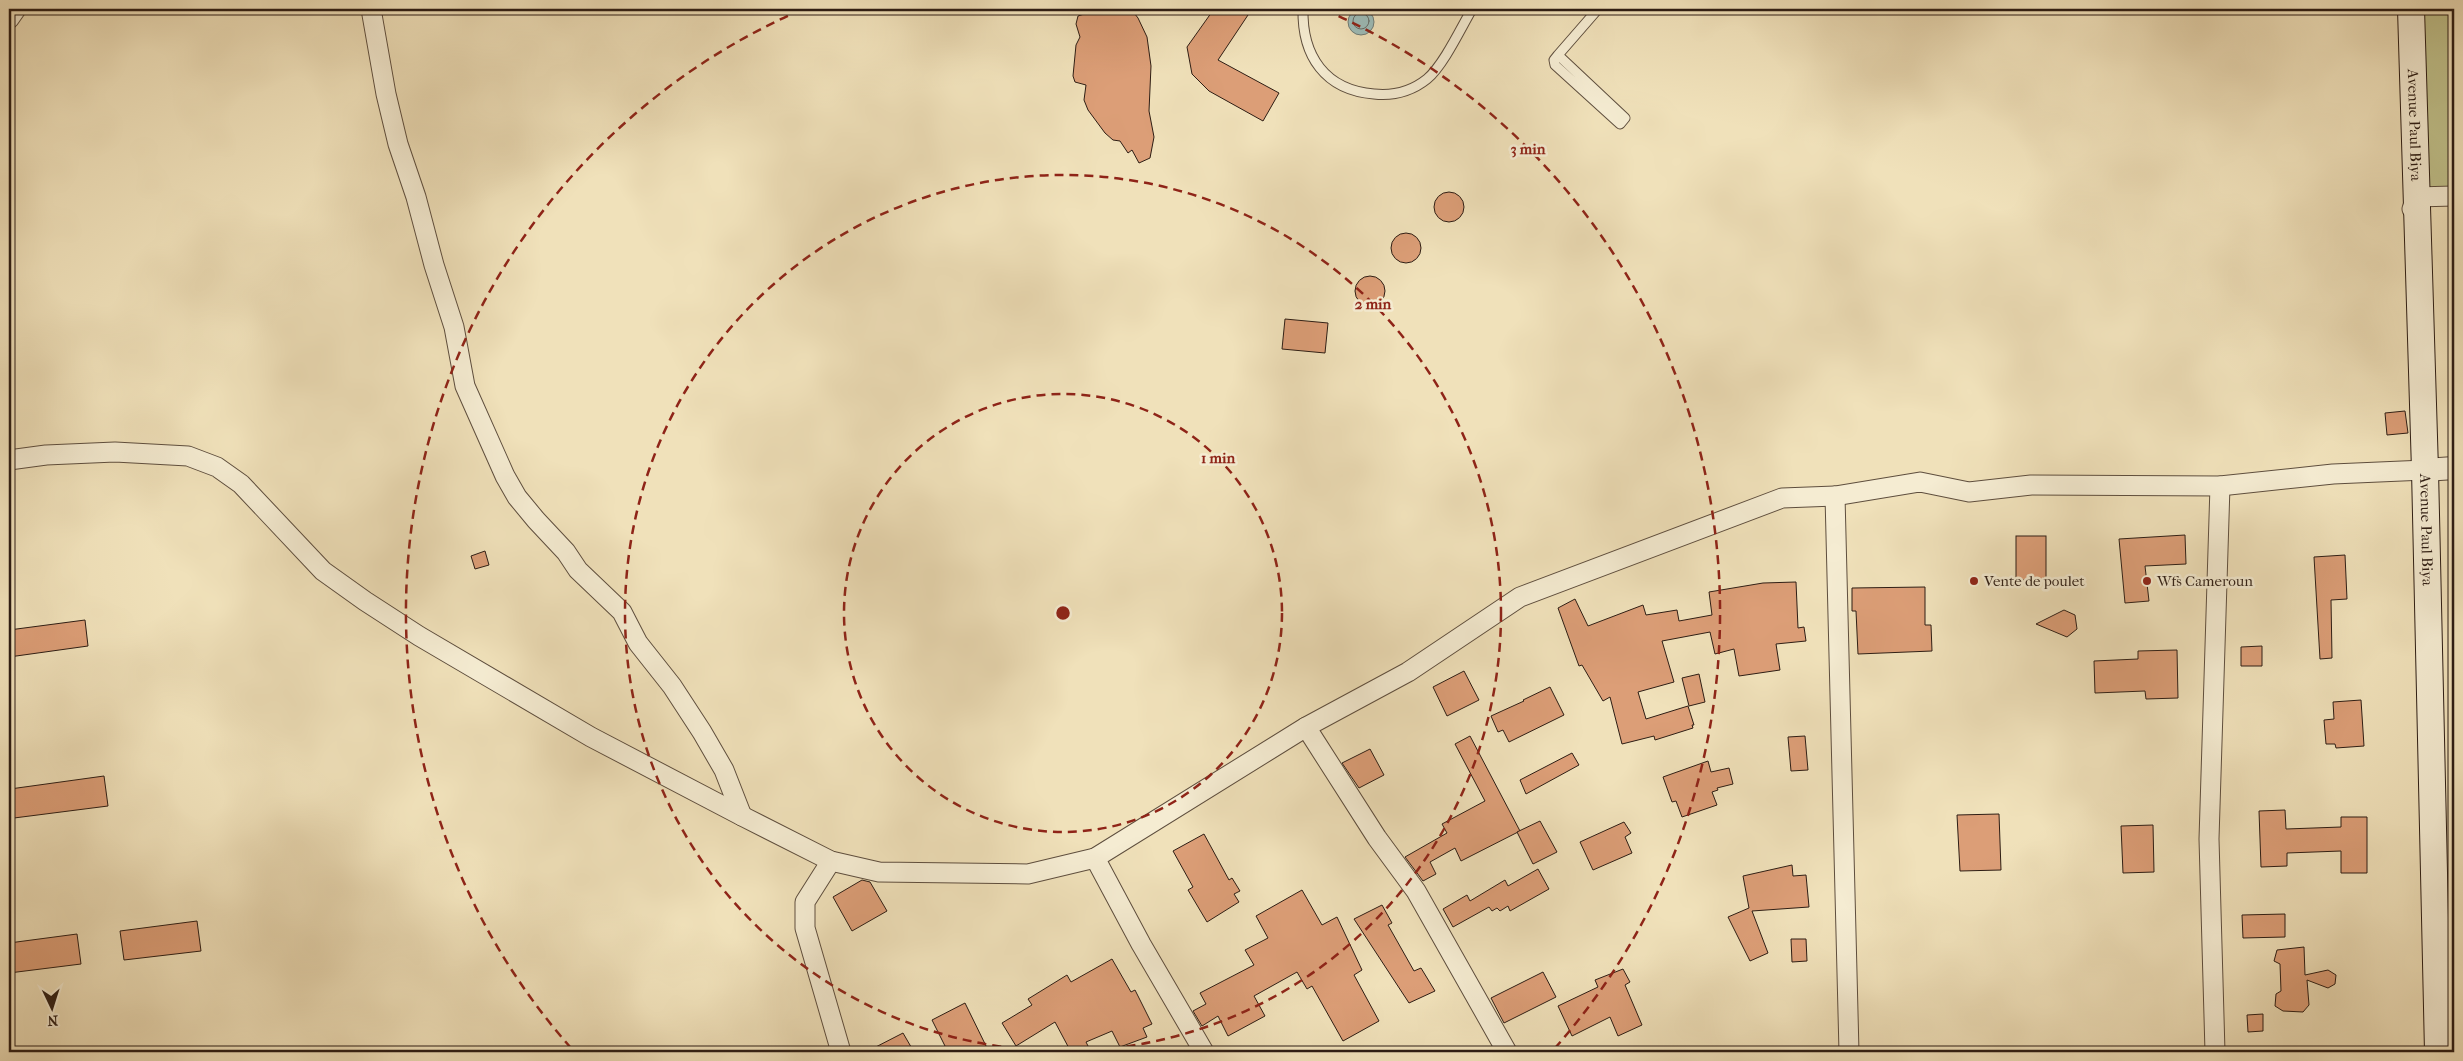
<svg xmlns="http://www.w3.org/2000/svg" width="2463" height="1061" font-family="'IM FELL French Canon',serif">
<style>
.green{fill:#c0c18b;stroke:#766f50}
.water{fill:#9dbcb8;stroke:#707c76}
.lines{fill:none;stroke-linecap:round;stroke-linejoin:round}
.shore{stroke:#656c66;stroke-width:1}
.building{fill:#dc9e77;stroke:#2d1d14}
.service-casing{stroke:#5e4e3e;stroke-width:11}
.minor-casing{stroke:#5e4e3e;stroke-width:21}
.tertiary-casing{stroke:#5e4e3e;stroke-width:24}
.secondary-casing{stroke:#2d1d14;stroke-width:28}
.service{stroke:#f5ecd2;stroke-width:9}
.minor{stroke:#f5ecd2;stroke-width:19}
.tertiary{stroke:#f5ecd2;stroke-width:22}
.secondary{stroke:#f5ecd2;stroke-width:26}
.ring{fill:none;stroke:#8f2418;stroke-width:2.5;stroke-dasharray:9 6}
.poi-dot{fill:#8f2418;stroke:#f5ecd2;stroke-width:2}
.labels{text-anchor:middle;dominant-baseline:central;stroke-width:5;stroke-linejoin:round;paint-order:stroke}
.street-label{font-size:15px;fill:#2d1d14;stroke:#f5ecd2}
.poi-label{font-size:15px;fill:#2d1d14;stroke:#f5ecd2;text-anchor:start}
.centre{fill:#8f2418;stroke:#f5ecd2;stroke-width:2.5}
.ring-label{font-size:15px;text-anchor:middle;font-weight:bold;fill:#8f2418;stroke:#f5ecd2;stroke-width:5;stroke-linejoin:round;paint-order:stroke}
</style>
<rect width="100%" height="100%" fill="#f0e1ba"/>
<filter id="stains"><feTurbulence type="fractalNoise" baseFrequency=".004" numOctaves="4"/><feColorMatrix values="0 0 0 0 .2 0 0 0 0 .09 0 0 0 0 .02 0 0 0 .5 -.17"/></filter>
<radialGradient id="worn" r=".72"><stop offset=".6" stop-color="#630" stop-opacity="0"/><stop offset="1" stop-color="#630" stop-opacity=".3"/></radialGradient>
<!-- green -->
<path class="green" d="M2411,9h43v185l-38,3z"/>
<!-- water -->
<circle class="water" cx="1361" cy="22" r="13"/>
<g class="lines">
<!-- shore -->
<circle class="shore" cx="1361" cy="21" r="8"/>
</g>
<!-- building -->
<g class="building">
<path d="M1100,9h31l7,9 9,19 4,29 -2,45 5,26 -4,21 -11,5 -7,-13 -4,3 -8,-12 -7,-1 -8,-7 -17,-23 -4,-10 2,-15 -11,-3 -2,-6 3,-31 4,-8 -4,-13 2,-8z"/>
<path d="M1214,9h38l-34,51 61,33 -16,28 -54,-30 -17,-17 -5,-27z"/>
<circle cx="1449" cy="207" r="15"/>
<circle cx="1406" cy="248" r="15"/>
<circle cx="1370" cy="291" r="15"/>
<path d="M1285,319l43,4 -3,30 -43,-4z"/>
<path d="M2405,411l3,22 -21,2 -2,-22z"/>
<path d="M2185,535l1,29 -41,2 4,35 -24,2 -6,-64z"/>
<rect x="2016" y="536" width="30" height="44"/>
<path d="M485,551l4,14 -14,4 -4,-13z"/>
<path d="M2345,555l2,44 -16,1 1,58 -12,1 -6,-102z"/>
<path d="M1796,582l2,46 6,-1 2,14 -30,3 4,26 -41,6 -5,-27 -19,5 -5,-22 -48,9 12,41 -36,10 8,27 42,-13 6,19h-2l1,3 -38,12 -1,-4 -32,8 -12,-47 -7,4 -21,-36 -3,1 -21,-58 17,-9 13,27 55,-21 3,10 31,-5 2,11 33,-6 -3,-23 54,-9z"/>
<path d="M1925,587v38h6l1,26 -74,3 -2,-43h-4v-23z"/>
<path d="M2064,610l11,5 2,14 -10,8 -31,-13z"/>
<path d="M85,620l3,26 -79,11v-27z"/>
<path d="M2262,646v20h-21v-19z"/>
<path d="M2177,650l1,48 -32,1 -1,-8 -50,2 -1,-32 44,-2v-8z"/>
<path d="M1464,671l15,29 -32,16 -14,-29z"/>
<path d="M1699,674l6,28 -16,4 -7,-28z"/>
<path d="M1550,687l14,28 -55,27 -6,-12 -5,2 -7,-16 33,-15 -1,-1z"/>
<path d="M2361,700l3,46 -28,2 -1,-4h-9l-2,-24 10,-1 -1,-17z"/>
<path d="M1470,736l50,95 -59,30 -6,-13 -25,14 6,12 -13,7 -18,-24 42,-24 -5,-9 43,-23 -30,-57z"/>
<path d="M1805,736l3,34 -17,1 -3,-34z"/>
<path d="M1370,749l14,26 -25,13 -17,-25z"/>
<path d="M1572,753l7,12 -53,29 -6,-14z"/>
<path d="M1708,761l3,11 18,-4 4,16 -16,4 1,2 -6,2 5,13 -35,12 -6,-16 -4,1 -9,-25z"/>
<path d="M104,776l4,30 -94,12 -4,-29z"/>
<path d="M2285,810l1,19 55,-2v-10h26v56h-26v-22l-54,2v13l-26,1 -2,-56z"/>
<path d="M1999,814l2,56 -41,1 -3,-56z"/>
<path d="M1540,821l17,31 -24,12 -16,-32z"/>
<path d="M1624,822l7,11 -6,4 7,16 -39,17 -13,-28z"/>
<path d="M2153,825l1,47 -31,1 -2,-47z"/>
<path d="M1204,834l25,46 3,-2 8,13 -6,3 5,8 -32,20 -19,-32 5,-3 -20,-36z"/>
<path d="M1792,865l1,11 13,-1 3,32 -57,4 16,42 -18,8 -22,-44 21,-9 -6,-32z"/>
<path d="M1538,869l11,20 -39,22 -2,-5 -8,5 -3,-3 -5,3 -3,-4 -36,20 -10,-18 24,-14 3,6 35,-21 3,6z"/>
<path d="M862,880l8,2 17,29 -35,20 -19,-34z"/>
<path d="M1302,890l20,35 15,-8 25,53 -8,5 25,46 -36,20 -31,-55 -5,3 -10,-17 -43,24 11,20 -37,20 -10,-20 -16,10 -9,-15 13,-7 -6,-11 54,-28 -9,-15 23,-12 -12,-22z"/>
<path d="M1382,905l10,18 -4,2 26,46 7,-3 14,23 -26,12 -55,-84z"/>
<path d="M2285,914v23l-42,1 -1,-23z"/>
<path d="M197,921l4,30 -77,9 -4,-29z"/>
<path d="M77,934l4,30 -72,9v-30z"/>
<path d="M1791,939h15l1,22 -15,1z"/>
<path d="M2304,947l1,28 23,-5 8,5 -1,9 -7,4 -21,-8 2,25 -6,7 -20,-1 -8,-5 1,-12 5,-3 -1,-27 -6,-3 3,-11z"/>
<path d="M1112,959l19,33 4,-2 17,34 -9,4 4,9 -27,10 -8,-16 -26,11 5,10h-20l-16,-30 -39,24 -14,-23 30,-18 -4,-6 39,-24 4,7z"/>
<path d="M1623,969l7,13 -5,3 17,40 -24,11 -8,-19 -38,19 -14,-30 40,-19 -3,-7z"/>
<path d="M1543,972l13,25 -52,26 -13,-25z"/>
<path d="M965,1003l24,49h-41l-16,-32z"/>
<path d="M2263,1014v17l-15,1 -1,-17z"/>
<path d="M903,1033l11,19h-48z"/>
</g>
<g class="lines">
<defs>
<g id="service">
<path d="M1303,9c-1,47 22,81 71,85 19,2 38,-3 53,-15 16,-13 34,-51 45,-70"/>
<path d="M1558,55l-4,5 1,5 65,59 5,-6 -67,-63 40,-46"/>
</g>
<g id="minor">
<path d="M371,9l15,85 12,50 18,53 18,68 20,62 11,59 40,90 12,21 19,23 30,32 12,18 44,42 16,31 34,43 30,46 22,38 18,46"/>
<path d="M9,19l7,-10"/>
<path d="M2412,209l4,-12 38,-1"/>
<path d="M9,460l37,-5 69,-3 73,4 29,11 24,17 82,87 42,30 54,35 172,101 151,79 89,45 48,11 149,2 67,-16 211,-131 102,-55 112,-75 262,-99 53,-2 85,-14 49,10 62,-7 189,1 113,-12 92,-4 -1,-13"/>
<path d="M1835,496l14,556"/>
<path d="M1306,727l71,111 39,53 91,161"/>
<path d="M1095,858l46,86 63,108"/>
<path d="M831,861l-26,41v26l36,124"/>
<path d="M2215,1052l-6,-213 11,-353"/>
</g>
<path id="tertiary" d="M2425,470l29,-2"/>
<g id="secondary">
<path id="s1" d="M2411,9l14,461 13,582"/>
</g>
</defs>
<!-- service casing -->
<use href="#service" class="service-casing"/>
<!-- minor casing -->
<use href="#minor" class="minor-casing"/>
<!-- tertiary casing -->
<use href="#tertiary" class="tertiary-casing"/>
<!-- secondary casing -->
<use href="#secondary" class="secondary-casing"/>
<!-- service -->
<use href="#service" class="service"/>
<!-- minor -->
<use href="#minor" class="minor"/>
<!-- tertiary -->
<use href="#tertiary" class="tertiary"/>
<!-- secondary -->
<use href="#secondary" class="secondary"/>
</g>
<!-- distance rings -->
<g class="ring">
<circle cx="1063" cy="613" r="219"/>
<circle cx="1063" cy="613" r="438"/>
<path d="M571 1048A657 657 0 0 1 801 10M1325 10A657 657 0 0 1 1555 1048"/>
</g>
<!-- markers -->
<g class="poi-dot">
<circle cx="1974" cy="581" r="5"/>
<circle cx="2147" cy="581" r="5"/>
</g>
<g class="labels">
<!-- street labels -->
<g class="street-label">
<text stroke="none"><textPath href="#s1" startOffset="116">Avenue Paul Biya</textPath></text>
<text stroke="none"><textPath href="#s1" startOffset="521">Avenue Paul Biya</textPath></text>
</g>
<!-- poi labels -->
<g class="poi-label">
<text x="1984" y="581">Vente de poulet</text>
<text x="2157" y="581">Wfs Cameroun</text>
</g>
</g>
<circle cx="1063" cy="613" r="8" class="centre"/>
<g class="ring-label">
<text x="1528" y="154">3 min</text>
<text x="1373" y="309">2 min</text>
<text x="1218" y="463">1 min</text>
</g>
<!-- margin -->
<rect width="2463" height="1061" fill="none" stroke="#f0e1ba" stroke-width="30"/>
<rect x="10" y="10" width="2443" height="1041" fill="none" stroke="#2d1d14" stroke-width="2.5"/>
<rect x="15" y="15" width="2433" height="1031" fill="none" stroke="#2d1d14"/>
<!-- north arrow -->
<g transform="translate(52 1008) rotate(176)" stroke="#f5ecd2" stroke-width="4" paint-order="stroke">
<path d="M0-4L9 19L0 12L-9 19Z" fill="#2d1d14"/>
<text y="-8" font-size="14" font-weight="bold" text-anchor="middle" fill="#2d1d14">N</text>
</g>
<rect width="100%" height="100%" filter="url(#stains)"/>
<rect width="100%" height="100%" fill="url(#worn)"/>
</svg>
